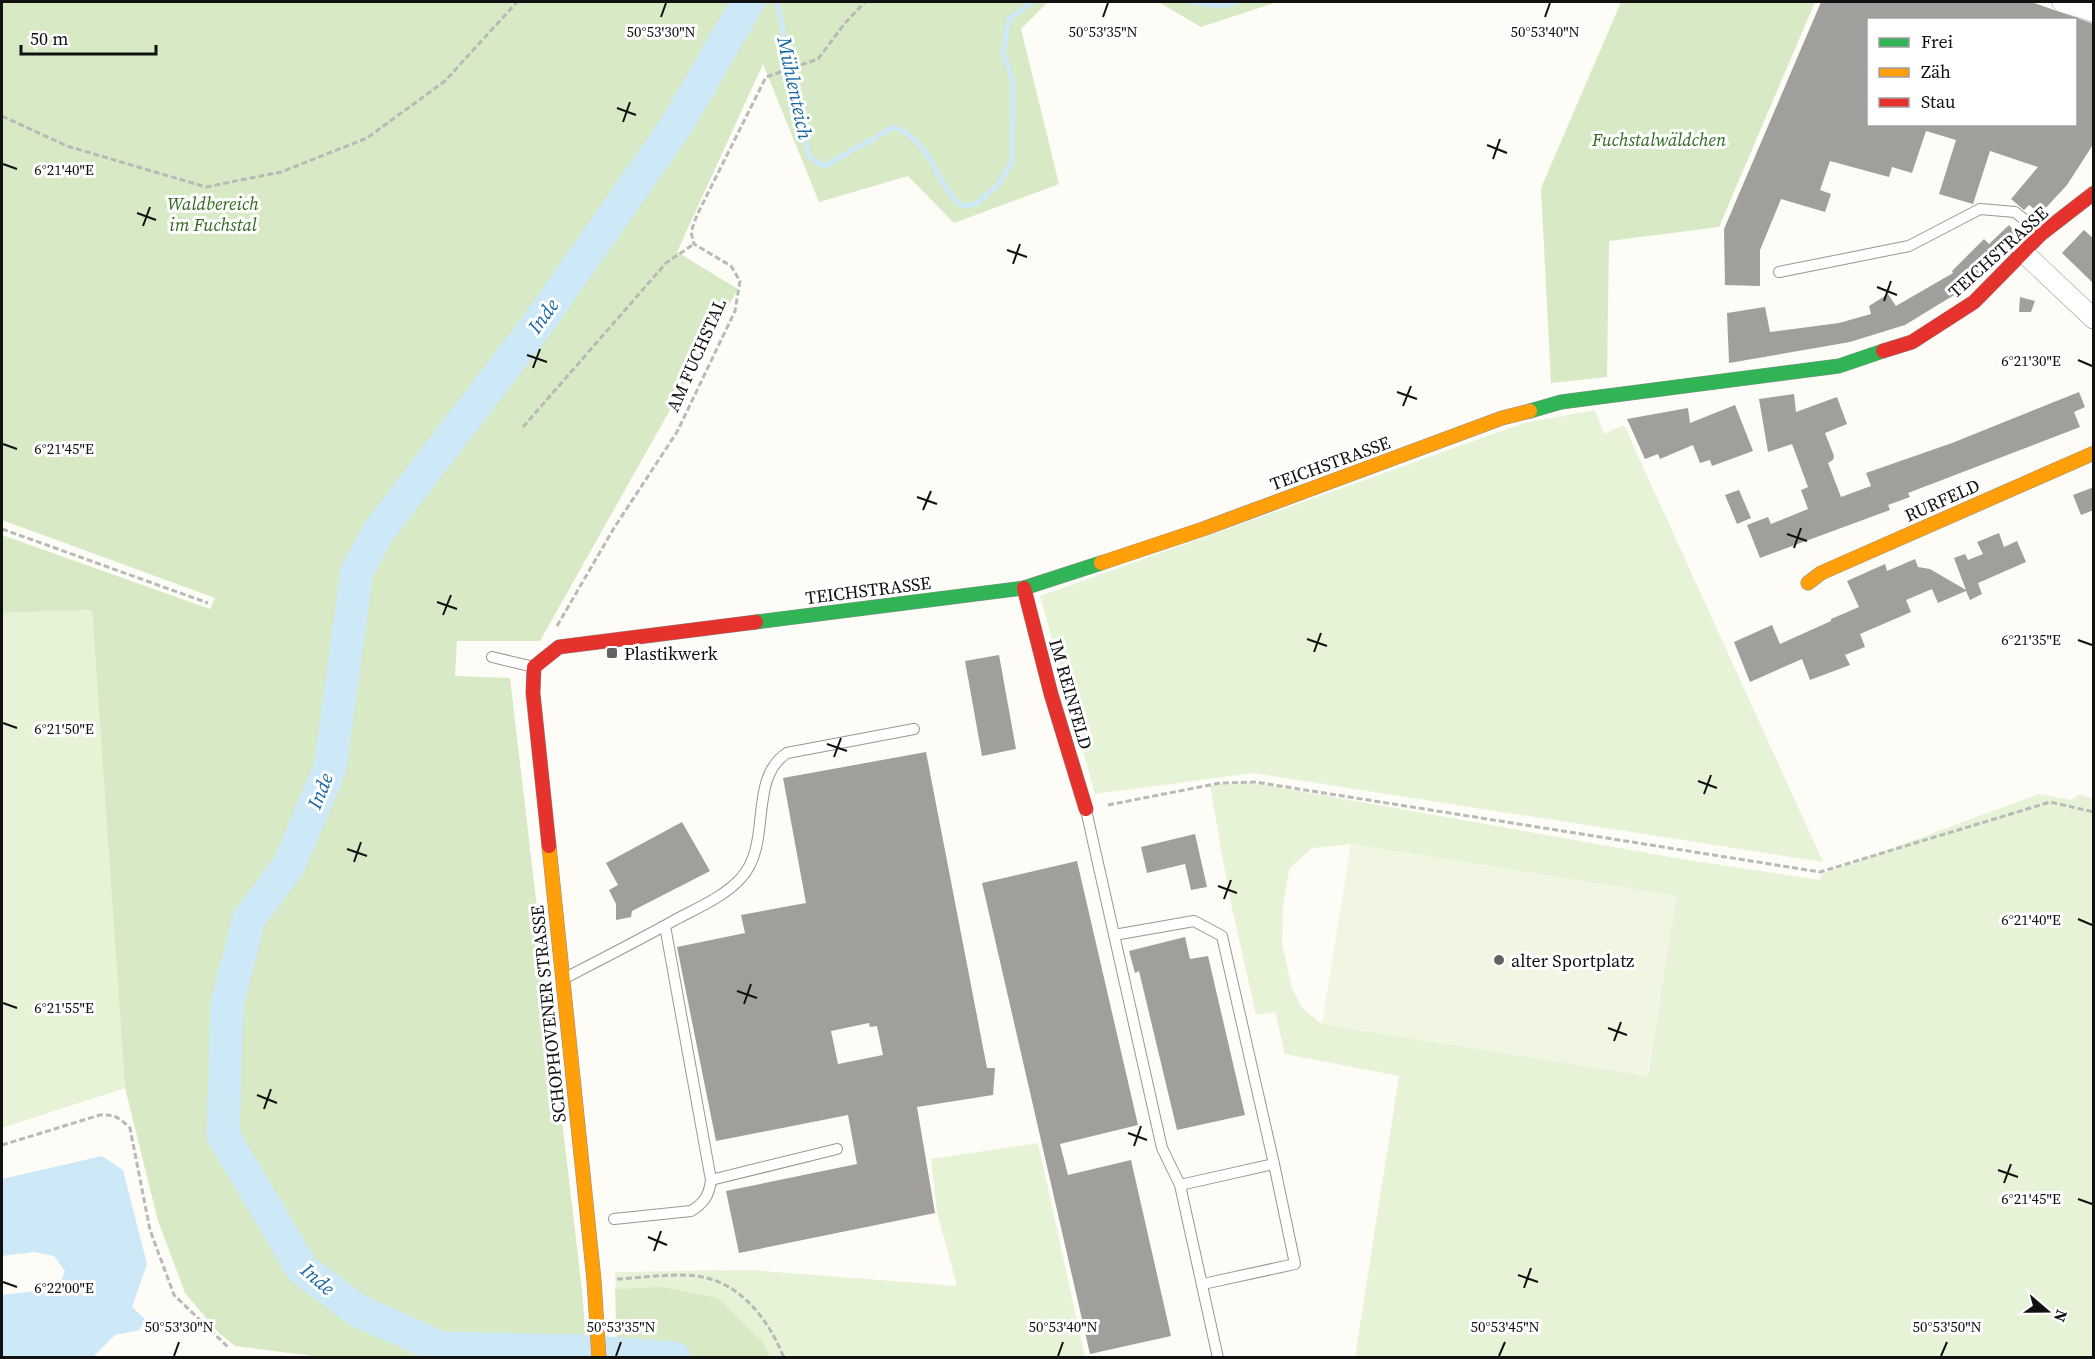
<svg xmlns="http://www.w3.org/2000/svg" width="2095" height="1359" font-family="'Source Serif 4',serif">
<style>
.green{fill:#e7f3d7;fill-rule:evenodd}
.forest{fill:#d8eac5}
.pitch{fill:#f0f6e1}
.water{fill:#cde8f7}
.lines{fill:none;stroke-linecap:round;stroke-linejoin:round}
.stream{stroke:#cde8f7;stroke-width:5}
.river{stroke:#cde8f7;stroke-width:33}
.building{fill:#a19f9c;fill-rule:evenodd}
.lane-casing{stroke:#979795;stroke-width:12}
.street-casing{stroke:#979795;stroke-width:21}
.fast-casing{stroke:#8e8d8b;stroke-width:15}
.slow-casing{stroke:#8e8d8b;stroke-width:15}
.jam-casing{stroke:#8e8d8b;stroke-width:15}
.path{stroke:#b9b9b8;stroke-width:3;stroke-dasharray:6 3;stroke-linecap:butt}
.lane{stroke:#fffffe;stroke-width:10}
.street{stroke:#fffffe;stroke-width:20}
.fast{stroke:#30b455;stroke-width:14}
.slow{stroke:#ff9f0a;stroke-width:14}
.jam{stroke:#e5322d;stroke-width:14}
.ticks{fill:none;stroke:#111;stroke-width:2}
.poi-dot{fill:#646362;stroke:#fff;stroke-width:2}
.labels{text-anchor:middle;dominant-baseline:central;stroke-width:6;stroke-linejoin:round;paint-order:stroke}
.park-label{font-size:18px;font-style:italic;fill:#2f6b1f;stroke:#fff}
.street-label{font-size:18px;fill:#111;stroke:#fff}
.poi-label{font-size:18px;fill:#111;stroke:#fff;text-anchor:start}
.water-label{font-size:20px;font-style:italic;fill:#1768a6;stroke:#fff}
.ticks-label{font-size:15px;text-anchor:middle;fill:#111;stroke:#fff;stroke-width:6;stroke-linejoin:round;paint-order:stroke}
</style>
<rect width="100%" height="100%" fill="#fdfcf7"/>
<!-- green -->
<g class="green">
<path d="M1595,410l9,24 20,-9 199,437 -570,-89 -158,21 -55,-198 484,-173z"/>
<path d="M92,610l33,478 -123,40v-515z"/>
<path d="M1249,782l432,77 139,21 2,-6 217,-80 32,6 9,-6 13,5v558h-738l44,-281 -114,-22 -10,-42 -19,3 -27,-121 -19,-109zM1351,844l325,52 -28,180 -326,-52 -19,-15 -11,-21 -10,-45 1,-35 6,-39 23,-21z"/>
<path d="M1038,1143l47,214h-465l-5,-85 134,-2 208,16 -20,-74 -6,-53z"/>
</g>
<!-- forest -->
<g class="forest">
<path d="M2,2h1046l-27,27 38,155 -105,39 -46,-47 -89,26 -56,-138 -86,188 61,37 -198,352h-83l-2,35 55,2 72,612 5,67 -257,1 -95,-12 -17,-14 -33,-39 -27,-72 -33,-133 -33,-478 -90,3v-78l208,74 5,-11 -213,-78z"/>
<path d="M1158,2h119l-76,25z"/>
<path d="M1621,2h194l-96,225 -110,14 -2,136 -56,6 -10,-195z"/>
<path d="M662,1287l55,11 45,43 8,16h-153l-2,-68z"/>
</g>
<!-- pitch -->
<path class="pitch" d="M1351,844l326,52 -30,180 -325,-52z"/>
<!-- water -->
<path class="water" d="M102,1156l21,14 24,94 -15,43 13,12 -5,11 -25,5 -22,22h-91v-62l56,-7 7,-17 -11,-15 -20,-4 -32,4v-77z"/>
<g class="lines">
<!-- stream -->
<g class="stream">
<path d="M777,2l32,155 16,9 69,-39c43,19 37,52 68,79l14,-2 22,-19 14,-23 1,-81 -10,-28 6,-34 23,-17"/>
<path d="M1191,2l31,4 16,-4"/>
<path d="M423,1358l18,-10"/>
</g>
<!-- river -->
<path class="river" d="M674,1358l-93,-7 -140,-3 -84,-38 -55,-41 -79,-134 4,-131 22,-85 40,-54 41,-97 27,-197 21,-39 159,-207 139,-199 72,-124"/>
</g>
<!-- building -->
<g class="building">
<path d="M1821,2h210l63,22v119l-27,42 -27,29 -11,-9 -5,5 -13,-11 27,-32 -48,-16 -17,53 -34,-10 17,-54 -30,-9 -14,42 -20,-6 -3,10 -59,-16 -10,29 11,4 -6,18 -44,-13 -21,51v36l-35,-1 -1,-56zM1869,20h207v104h-207z"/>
<path d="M2009,225l9,9 -54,55 -59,36 -55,17 -121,21 -2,-50 38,-6 5,25 69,-9 32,-9 -2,-8 19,-12 8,12 57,-33 -1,-2 32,-32 5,5z"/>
<path d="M2084,230l10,9v45l-32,-31z"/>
<path d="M2020,297l15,4 -4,11h-12z"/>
<path d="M2079,392l6,15 -11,5 6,15 -172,66 2,4 -22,8 2,5 -130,48 -13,-33 21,-8 3,7 37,-15 -7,-19 7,-3 -16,-43 -24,8 -9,-53 35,-5 2,18 41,-15 10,27 -22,9 9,23 -1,4 -5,3 13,34 30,-11 -5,-13 86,-30z"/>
<path d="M1735,405l18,46 -41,15 -2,-6 -10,3 -7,-18 -33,14 -2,-5 -13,5 -18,-40 61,-11 2,15z"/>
<path d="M2094,487v23l-13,5 -8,-20z"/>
<path d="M1739,490l12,28 -14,6 -12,-29z"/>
<path d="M1999,533l5,14 13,-6 9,21 -48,21 4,11 -12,6 -4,-9 -28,12 -6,-14 -26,11 5,12 -51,22 5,13 -20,8 5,10 -40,15 -8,-21 -52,23 -16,-40 38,-17 8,19 51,-23v-2l28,-12 -12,-26 38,-17 2,7 28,-12 3,8 12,2 36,21 -12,-32 11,-4 3,6 15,-6 -6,-12z"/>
<path d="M999,655l17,94 -34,7 -17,-95z"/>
<path d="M926,752l61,316h8l-2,27 -76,12 18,106 -196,40 -13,-62 131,-27 -9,-49 -132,26 -39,-194 68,-14 -4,-18 65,-12 -23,-125zM869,1023l1,4 7,-1 6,29 -45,9 -7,-33z"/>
<path d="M682,822l28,49 -78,40 -1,6 -15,3v-16l-7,-14 9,-5 -12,-22z"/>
<path d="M1195,834l12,53 -16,3 -6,-26 -38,9 -6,-26z"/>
<path d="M1077,861l61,264 -78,19 8,31 63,-15 40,176 -81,18 -108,-471z"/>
<path d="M1185,937l5,22 18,-3 37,159 -68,15 -38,-159 -4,2 -6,-22z"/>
</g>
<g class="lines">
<defs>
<g id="lane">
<path d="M1779,272l130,-26 71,-37 35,3 26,21"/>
<path d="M492,657l42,10"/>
<path d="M1086,810l76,338 18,37 38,173"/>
<path d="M1114,935l80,-14 28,15 52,228"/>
<path d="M565,978c37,-19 74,-38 110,-58 22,-12 49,-23 66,-42 32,-34 6,-99 46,-125l127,-24"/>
<path d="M711,1180l126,-31"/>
<path d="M1180,1185l94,-21 21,100 -92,20"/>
<path d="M614,1219l77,-8c13,-8 18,-15 20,-31l-46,-254"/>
</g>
<g id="street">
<path d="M2062,2l32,10"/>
<path d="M2023,252l71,67"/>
</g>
<g id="fast">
<path d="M1530,411l31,-9 278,-36 44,-15"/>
<path d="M756,622l268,-34 77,-25"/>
</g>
<g id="slow">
<path d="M1101,563l102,-34 299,-111 28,-7"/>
<path d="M1808,583l13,-10 273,-120"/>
<path d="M549,846l45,434 5,78"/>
</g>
<g id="jam">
<path d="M1883,351l29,-9 62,-40 67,-68 53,-41"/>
<path d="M1024,588l27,106 35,115"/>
<path d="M549,846l-16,-153 1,-26 25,-20 197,-25"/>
</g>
</defs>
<!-- lane casing -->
<use href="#lane" class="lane-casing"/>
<!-- street casing -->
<use href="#street" class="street-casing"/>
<!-- fast casing -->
<use href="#fast" class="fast-casing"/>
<!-- slow casing -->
<use href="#slow" class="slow-casing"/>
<!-- jam casing -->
<use href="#jam" class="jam-casing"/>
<!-- path -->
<g class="path">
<path d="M2,116l65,30 139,41 75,-15 86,-34 78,-57 72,-79"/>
<path d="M523,427l143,-164 28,-19"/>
<path d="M2,529l206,74"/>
<path d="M557,626l57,-98 63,-96 58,-121 5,-30 -9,-15 -37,-22 -3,-12 6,-17 69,-138 52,-18 27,-36 20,-21"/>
<path d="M1108,805l112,-22 35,-1 565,90 230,-70 44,10"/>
<path d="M2,1145l98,-30c14,-1 20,3 30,13l20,102 24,65 55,53"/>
<path d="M617,1279c25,-1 54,-6 79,-3 44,5 73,44 88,82"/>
</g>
<!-- lane -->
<use href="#lane" class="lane"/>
<!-- street -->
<use href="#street" class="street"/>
<!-- fast -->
<use href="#fast" class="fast"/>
<!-- slow -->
<use href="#slow" class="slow"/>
<!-- jam -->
<use href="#jam" class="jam"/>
</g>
<!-- ticks -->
<path class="ticks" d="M661,17l5,-14M1103,17l5,-14M1545,17l5,-14M617,108l19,7M623,122l7,-20M1487,145l20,8M1493,159l7,-20M3,164l14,5M137,213l19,7M143,226l7,-19M1007,250l20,7M1013,264l7,-20M1877,287l20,8M1884,301l7,-20M527,355l20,7M2078,360l14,6M533,368l7,-19M1397,392l20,7M1403,406l8,-20M3,444l14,5M917,497l20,7M923,510l8,-19M1787,534l20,7M1794,548l7,-20M437,602l20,7M443,615l8,-20M1307,639l20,7M2078,640l14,5M1314,652l7,-19M3,723l14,5M827,744l20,7M834,757l7,-19M1698,781l19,7M1704,794l7,-19M347,849l20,7M354,862l7,-20M1218,886l19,7M1224,899l7,-19M2078,919l14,6M737,991l20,7M3,1003l14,5M744,1004l7,-20M1608,1028l19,7M1614,1041l7,-19M257,1095l20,8M264,1109l7,-20M1128,1133l19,7M1134,1146l7,-20M1998,1170l20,7M2004,1183l7,-19M2078,1199l14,5M648,1237l19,8M654,1251l7,-20M1518,1275l20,7M3,1282l14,5M1524,1288l7,-20M174,1356l5,-14M616,1356l5,-14M1058,1356l5,-14M1499,1356l6,-14M1941,1356l6,-14"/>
<!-- markers -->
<g class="poi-dot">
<rect x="606" y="647" width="12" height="12" rx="3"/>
<circle cx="1499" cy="960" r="6"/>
</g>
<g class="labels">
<!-- park labels -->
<g class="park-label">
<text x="1659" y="139">Fuchstalwäldchen</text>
<text x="213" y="203">Waldbereich<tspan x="213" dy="21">im Fuchstal</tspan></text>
</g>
<!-- street labels -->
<g class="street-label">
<text transform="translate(1998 252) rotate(-42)">TEICHSTRASSE</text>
<text transform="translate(696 355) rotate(-66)">AM FUCHSTAL</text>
<text transform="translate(1330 463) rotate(-20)">TEICHSTRASSE</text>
<text transform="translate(1942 500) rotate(-24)">RURFELD</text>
<text transform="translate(868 590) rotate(-7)">TEICHSTRASSE</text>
<text transform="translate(1071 694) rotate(74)">IM REINFELD</text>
<text transform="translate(548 1014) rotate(-96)">SCHOPHOVENER STRASSE</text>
</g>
<!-- poi labels -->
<g class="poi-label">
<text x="624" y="653">Plastikwerk</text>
<text x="1511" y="960">alter Sportplatz</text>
</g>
<!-- water labels -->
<g class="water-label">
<text transform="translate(795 88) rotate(78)">Mühlenteich</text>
<text transform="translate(543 316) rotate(-54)">Inde</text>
<text transform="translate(320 791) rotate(-68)">Inde</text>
<text transform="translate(318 1279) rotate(41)">Inde</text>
</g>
</g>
<g class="ticks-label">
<text x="661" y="37">50°53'30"N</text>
<text x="1103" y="37">50°53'35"N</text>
<text x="1545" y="37">50°53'40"N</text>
<text x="64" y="175">6°21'40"E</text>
<text x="2031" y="366">6°21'30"E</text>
<text x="64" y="454">6°21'45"E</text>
<text x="2031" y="645">6°21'35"E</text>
<text x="64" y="734">6°21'50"E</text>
<text x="2031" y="925">6°21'40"E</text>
<text x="64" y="1013">6°21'55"E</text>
<text x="2031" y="1204">6°21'45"E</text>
<text x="64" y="1293">6°22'00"E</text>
<text x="179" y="1332">50°53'30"N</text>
<text x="621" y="1332">50°53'35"N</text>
<text x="1063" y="1332">50°53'40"N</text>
<text x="1505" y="1332">50°53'45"N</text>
<text x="1947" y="1332">50°53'50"N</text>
</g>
<!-- border -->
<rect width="2095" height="1359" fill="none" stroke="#111111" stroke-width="6"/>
<!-- legend -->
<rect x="1867" y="18" width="210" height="108" fill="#ffffff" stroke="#a0a0a0" stroke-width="1.5"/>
<rect x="1879" y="38" width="30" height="9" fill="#30b455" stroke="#a0a0a0" stroke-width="1.5"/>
<text x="1921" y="48" font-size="18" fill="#111111">Frei</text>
<rect x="1879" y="68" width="30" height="9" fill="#ff9f0a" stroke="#a0a0a0" stroke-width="1.5"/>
<text x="1921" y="78" font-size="18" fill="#111111">Zäh</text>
<rect x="1879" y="98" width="30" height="9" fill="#e5322d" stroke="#a0a0a0" stroke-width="1.5"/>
<text x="1921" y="108" font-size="18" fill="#111111">Stau</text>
<!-- north arrow -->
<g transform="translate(2047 1311) rotate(110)" stroke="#ffffff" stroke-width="4.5" paint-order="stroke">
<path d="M0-4.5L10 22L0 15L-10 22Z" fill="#111111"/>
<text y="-9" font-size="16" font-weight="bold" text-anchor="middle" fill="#111111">N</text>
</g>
<!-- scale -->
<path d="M21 45v9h135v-9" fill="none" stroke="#111111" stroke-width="3"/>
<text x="30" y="45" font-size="18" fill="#111111" stroke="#ffffff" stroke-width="4.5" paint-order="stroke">50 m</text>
</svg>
